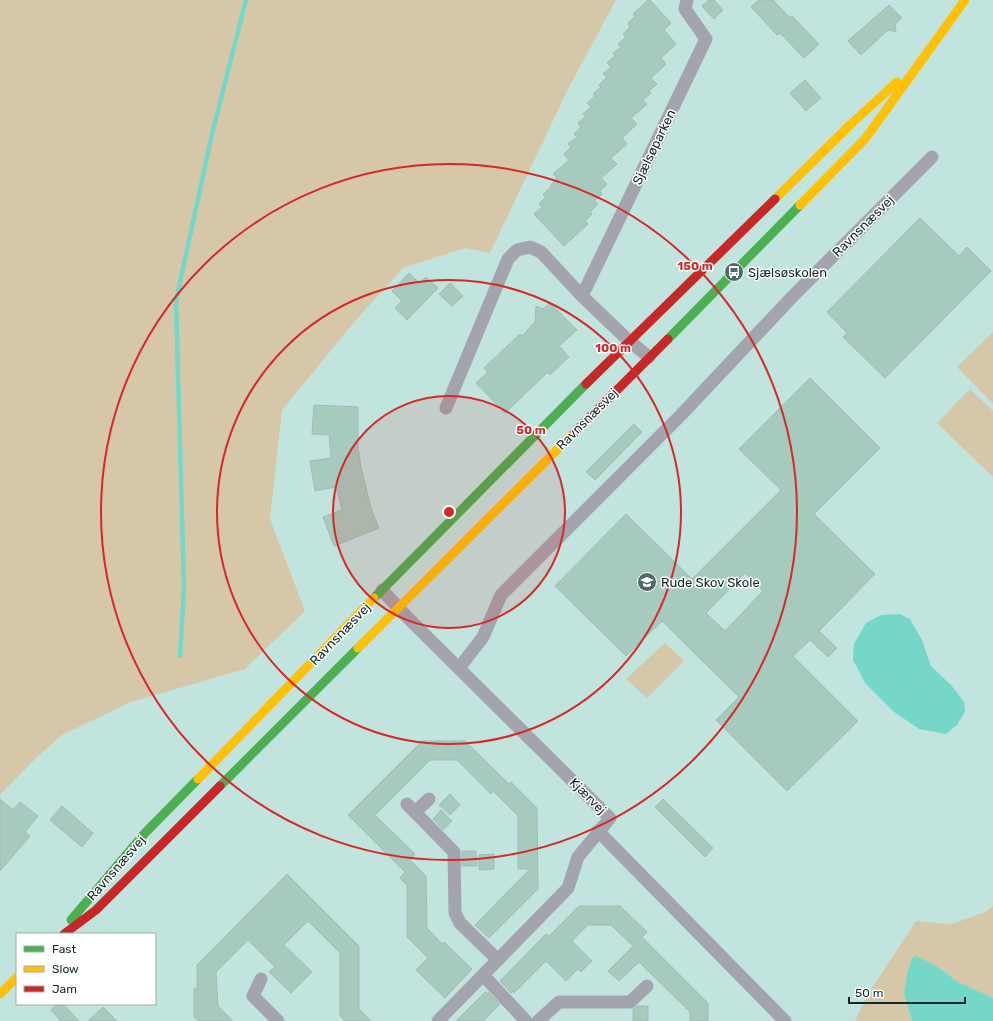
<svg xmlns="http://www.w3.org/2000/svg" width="993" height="1021" font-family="Rubik,sans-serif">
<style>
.green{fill:#d6c7a9}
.water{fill:#75d7c8}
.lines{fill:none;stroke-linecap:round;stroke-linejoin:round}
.stream{stroke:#75d7c8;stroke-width:4.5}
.building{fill:#a7cabe;stroke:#a1bbb3;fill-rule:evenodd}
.street{stroke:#a3a4ae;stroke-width:13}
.fast{stroke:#4caf50;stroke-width:9}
.slow{stroke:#ffc107;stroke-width:9}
.jam{stroke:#c62828;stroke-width:9}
.ring{fill:none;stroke:#d62828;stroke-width:2}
.labels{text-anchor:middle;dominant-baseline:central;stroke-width:3;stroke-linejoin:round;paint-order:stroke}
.street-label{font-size:13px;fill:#0f2a26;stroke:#fff}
.poi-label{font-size:13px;fill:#0f2a26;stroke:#fff;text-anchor:start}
.centre{fill:#d62828;stroke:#fff;stroke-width:2}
.ring-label{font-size:12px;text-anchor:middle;font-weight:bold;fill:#d62828;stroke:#fff;stroke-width:3;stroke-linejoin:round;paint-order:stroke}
</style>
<rect width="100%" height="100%" fill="#c1e5de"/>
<!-- green -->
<g class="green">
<path d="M0,0h616l-48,89 -78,164 -25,-5 -62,20 -47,52 -74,90 -12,109 35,92 -60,58 -114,33 -69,33 -25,22 -37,38z"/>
<path d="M993,332v72l-36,-37z"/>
<path d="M970,389l23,22v66l-56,-54z"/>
<path d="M665,643l19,18 -37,37 -21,-19z"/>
<path d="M993,906v92l-35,-16 -23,-17 -31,28 8,28h-57l13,-27 48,-73 36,3 33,-12z"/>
</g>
<!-- water -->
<g class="water">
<path d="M899,614l11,5 12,21 9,26 21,20 12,16 1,10 -8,13 -11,9 -27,-5 -25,-17 -29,-29 -12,-23 1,-16 12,-21 15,-8z"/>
<path d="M914,955l21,10 23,17 35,16v23h-81l-8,-28 4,-23z"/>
</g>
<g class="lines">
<!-- stream -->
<path class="stream" d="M180,656l4,-68 -8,-287 36,-167 34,-134"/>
</g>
<!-- building -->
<g class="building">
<path d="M648,0h2l21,23 -7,7 12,14 -15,14 5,6 -15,14 6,6 -8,7 2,2 -8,7 4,4 -16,14 6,6 -15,14 5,6 -16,14 6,6 -16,14 6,6 -7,7 2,3 -8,7 4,3 -8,8 2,2 -7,7 3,3 -24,22 -30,-32 8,-7 -3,-3 7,-7 -3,-3 8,-7 -1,-1 7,-8 -4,-4 16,-14 -5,-6 7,-7 -3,-3 9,-7 -3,-3 7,-7 -3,-4 8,-7 -3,-2 8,-7 -4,-4 8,-7 -2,-2 8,-7 -2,-2 8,-8 -4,-3 8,-7 -4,-4 8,-7 -2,-3 8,-6 -3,-3 8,-7 -3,-3 7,-7 -2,-4 7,-7 -2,-2z"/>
<path d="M709,0h5l9,10 -9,9 -12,-13z"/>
<path d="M759,0h14l17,18 2,-2 27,28 -15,14 -24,-25 -3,2 -26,-28z"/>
<path d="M889,5l13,13 -7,6 1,8 -8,-2 -27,25 -13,-14z"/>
<path d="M805,80l16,18 -15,13 -16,-18z"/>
<path d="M920,218l39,38 8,-9 24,24 -106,107 -42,-41 4,-4 -20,-21z"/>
<path d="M409,273l10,10 7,-6 12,11 -31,32 -12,-12 7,-7 -10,-10z"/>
<path d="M450,283l13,13 -11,10 -13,-12z"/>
<path d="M550,303l27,27 -18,16 10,11 -19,18 -2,-3 -43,41 -29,-30 12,-11 -4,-4 36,-34 2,2 13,-14 1,-16 7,3z"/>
<path d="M810,378l70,70 -66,66 61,60 -56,57 18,17 -9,9 -18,-17 -17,16 65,65 -71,70 -71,-71 23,-23 -77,-76 -36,35 -71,-70 71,-72 66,65 89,-89 -42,-41zM745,573l18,18 -38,40 -19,-18z"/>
<path d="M314,405l44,2v41l3,20 10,40 8,20 -45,18 -11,-29 19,-7 -6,-23 -21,4 -5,-30 21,-3 -2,-23 -17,-1z"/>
<path d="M634,424l8,8 -47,48 -9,-8z"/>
<path d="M422,741h43l44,43 2,-2 26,26 1,81 -49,49 -14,-13 55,-56h-12v-53l-25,-25 -2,3 -34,-34h-27l-55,55 40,39 -5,6 16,16 1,52 15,16 2,-2 28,27 -27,29 -29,-28 12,-12 -21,-21v-52l-7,-7 5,-6 -57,-57z"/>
<path d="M450,794l10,11 -10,10 -11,-10z"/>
<path d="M0,799l13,11 7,-8 18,14 -13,16 5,4 -30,35z"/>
<path d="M663,799l50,49 -8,9 -50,-50z"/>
<path d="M62,806l31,27 -11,14 -32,-27z"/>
<path d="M441,810l11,11 -9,9 -10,-11z"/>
<path d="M476,851l1,15h-15v-15z"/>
<path d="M494,854v15l-15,1v-15z"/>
<path d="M287,874l72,72v63l12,12h-26l-5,-5v-63l-32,-32 -24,24 28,27 -21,21 -22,-21 6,-5 -27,-27 -32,32 2,34 15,15h-34l-5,-4v-28h3v-24z"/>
<path d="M579,906h41l27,26 -5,5 66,66v18h-18v-9l-51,-50 -20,19 -11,-10 25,-25 -22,-21h-23l-16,16 20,20 -11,11 -3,-3 -12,12 -20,-20 -32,32 -1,-2 -2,2 -11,-12 46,-47 3,2z"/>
<path d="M485,992l2,2 1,-2 12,12 -17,17h-27z"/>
<path d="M57,1004h6l16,17h-18l-10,-11z"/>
<path d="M637,1006h11v15h-15v-12z"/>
<path d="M103,1007l14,14h-29z"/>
</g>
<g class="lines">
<!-- street -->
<g class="street">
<path d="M582,296l124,-257 -21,-30 2,-9"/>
<path d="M446,408l62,-149 9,-9 13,-3 11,5 41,44 47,45 20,16"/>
<path d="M382,590l24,26 204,202 -32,39 -10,31 -130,133"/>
<path d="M459,668l24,-31 18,-42 180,-180 112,-119 139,-139"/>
<path d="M407,804l47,48 1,61 5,10 38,37"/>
<path d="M415,812l14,-13"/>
<path d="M598,831l187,190"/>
<path d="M483,975l43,46"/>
<path d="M261,979l-8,17 25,25"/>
<path d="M538,1021l21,-19h71l17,-16"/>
</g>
<!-- fast -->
<g class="fast">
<path d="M668,339l132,-134"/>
<path d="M374,598l212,-214"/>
<path d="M220,786l138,-138"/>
<path d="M71,920l74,-87 53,-54"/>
</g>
<!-- slow -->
<g class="slow">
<path d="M775,199l76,-75 46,-42"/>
<path d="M800,205l65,-66 100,-139"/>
<path d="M358,648l216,-215"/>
<path d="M198,779l176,-181"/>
<path d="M0,994l17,-17"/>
</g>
<!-- jam -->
<g class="jam">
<path d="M586,384l189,-185"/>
<path d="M574,433l94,-94"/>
<path d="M64,934l32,-24 124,-124"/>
</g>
</g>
<!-- distance rings -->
<circle cx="449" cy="512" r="116" fill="#d62828" fill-opacity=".12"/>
<g class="ring">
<circle cx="449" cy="512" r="116"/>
<circle cx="449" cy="512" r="232"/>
<circle cx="449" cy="512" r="348"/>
</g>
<!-- icons -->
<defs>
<symbol id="bus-disc" viewBox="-11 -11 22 22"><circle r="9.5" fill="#4d6b66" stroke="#fff"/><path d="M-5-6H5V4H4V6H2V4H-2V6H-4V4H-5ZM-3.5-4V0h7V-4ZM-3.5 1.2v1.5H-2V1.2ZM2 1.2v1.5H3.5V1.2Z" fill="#fff"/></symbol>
<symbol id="school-disc" viewBox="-11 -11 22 22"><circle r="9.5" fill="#4d6b66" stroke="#fff"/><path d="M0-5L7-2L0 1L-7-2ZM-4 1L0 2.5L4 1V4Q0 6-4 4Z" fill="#fff"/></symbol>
</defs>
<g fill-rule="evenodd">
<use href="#bus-disc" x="723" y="261" width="22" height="22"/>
<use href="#school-disc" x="636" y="571" width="22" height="22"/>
</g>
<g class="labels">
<!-- street labels -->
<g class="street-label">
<text transform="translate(654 147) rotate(-64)">Sjælsøparken</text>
<text transform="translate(863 226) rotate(-45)">Ravnsnæsvej</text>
<text transform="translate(587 419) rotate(-45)">Ravnsnæsvej</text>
<text transform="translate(340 634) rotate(-46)">Ravnsnæsvej</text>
<text transform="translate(588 796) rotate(45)">Kjærvej</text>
<text transform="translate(116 868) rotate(-49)">Ravnsnæsvej</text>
</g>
<!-- poi labels -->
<g class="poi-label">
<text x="748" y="272">Sjælsøskolen</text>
<text x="661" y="582">Rude Skov Skole</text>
</g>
</g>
<circle cx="449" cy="512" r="6" class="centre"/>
<g class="ring-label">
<text x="695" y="270">150 m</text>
<text x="613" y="352">100 m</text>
<text x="531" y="434">50 m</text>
</g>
<!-- legend -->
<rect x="16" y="933" width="140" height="72" fill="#ffffff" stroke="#9faaa8"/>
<rect x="24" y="946" width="20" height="6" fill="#4caf50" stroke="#9faaa8"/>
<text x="52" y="953" font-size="12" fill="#0f2a26">Fast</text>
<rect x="24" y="966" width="20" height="6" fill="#ffc107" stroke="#9faaa8"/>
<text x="52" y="973" font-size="12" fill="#0f2a26">Slow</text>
<rect x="24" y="986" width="20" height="6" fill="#c62828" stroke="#9faaa8"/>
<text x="52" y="993" font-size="12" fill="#0f2a26">Jam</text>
<!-- scale -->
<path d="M849 997v6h116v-6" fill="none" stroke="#0f2a26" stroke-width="2"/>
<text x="855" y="997" font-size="12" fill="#0f2a26" stroke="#ffffff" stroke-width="3" paint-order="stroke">50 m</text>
</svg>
